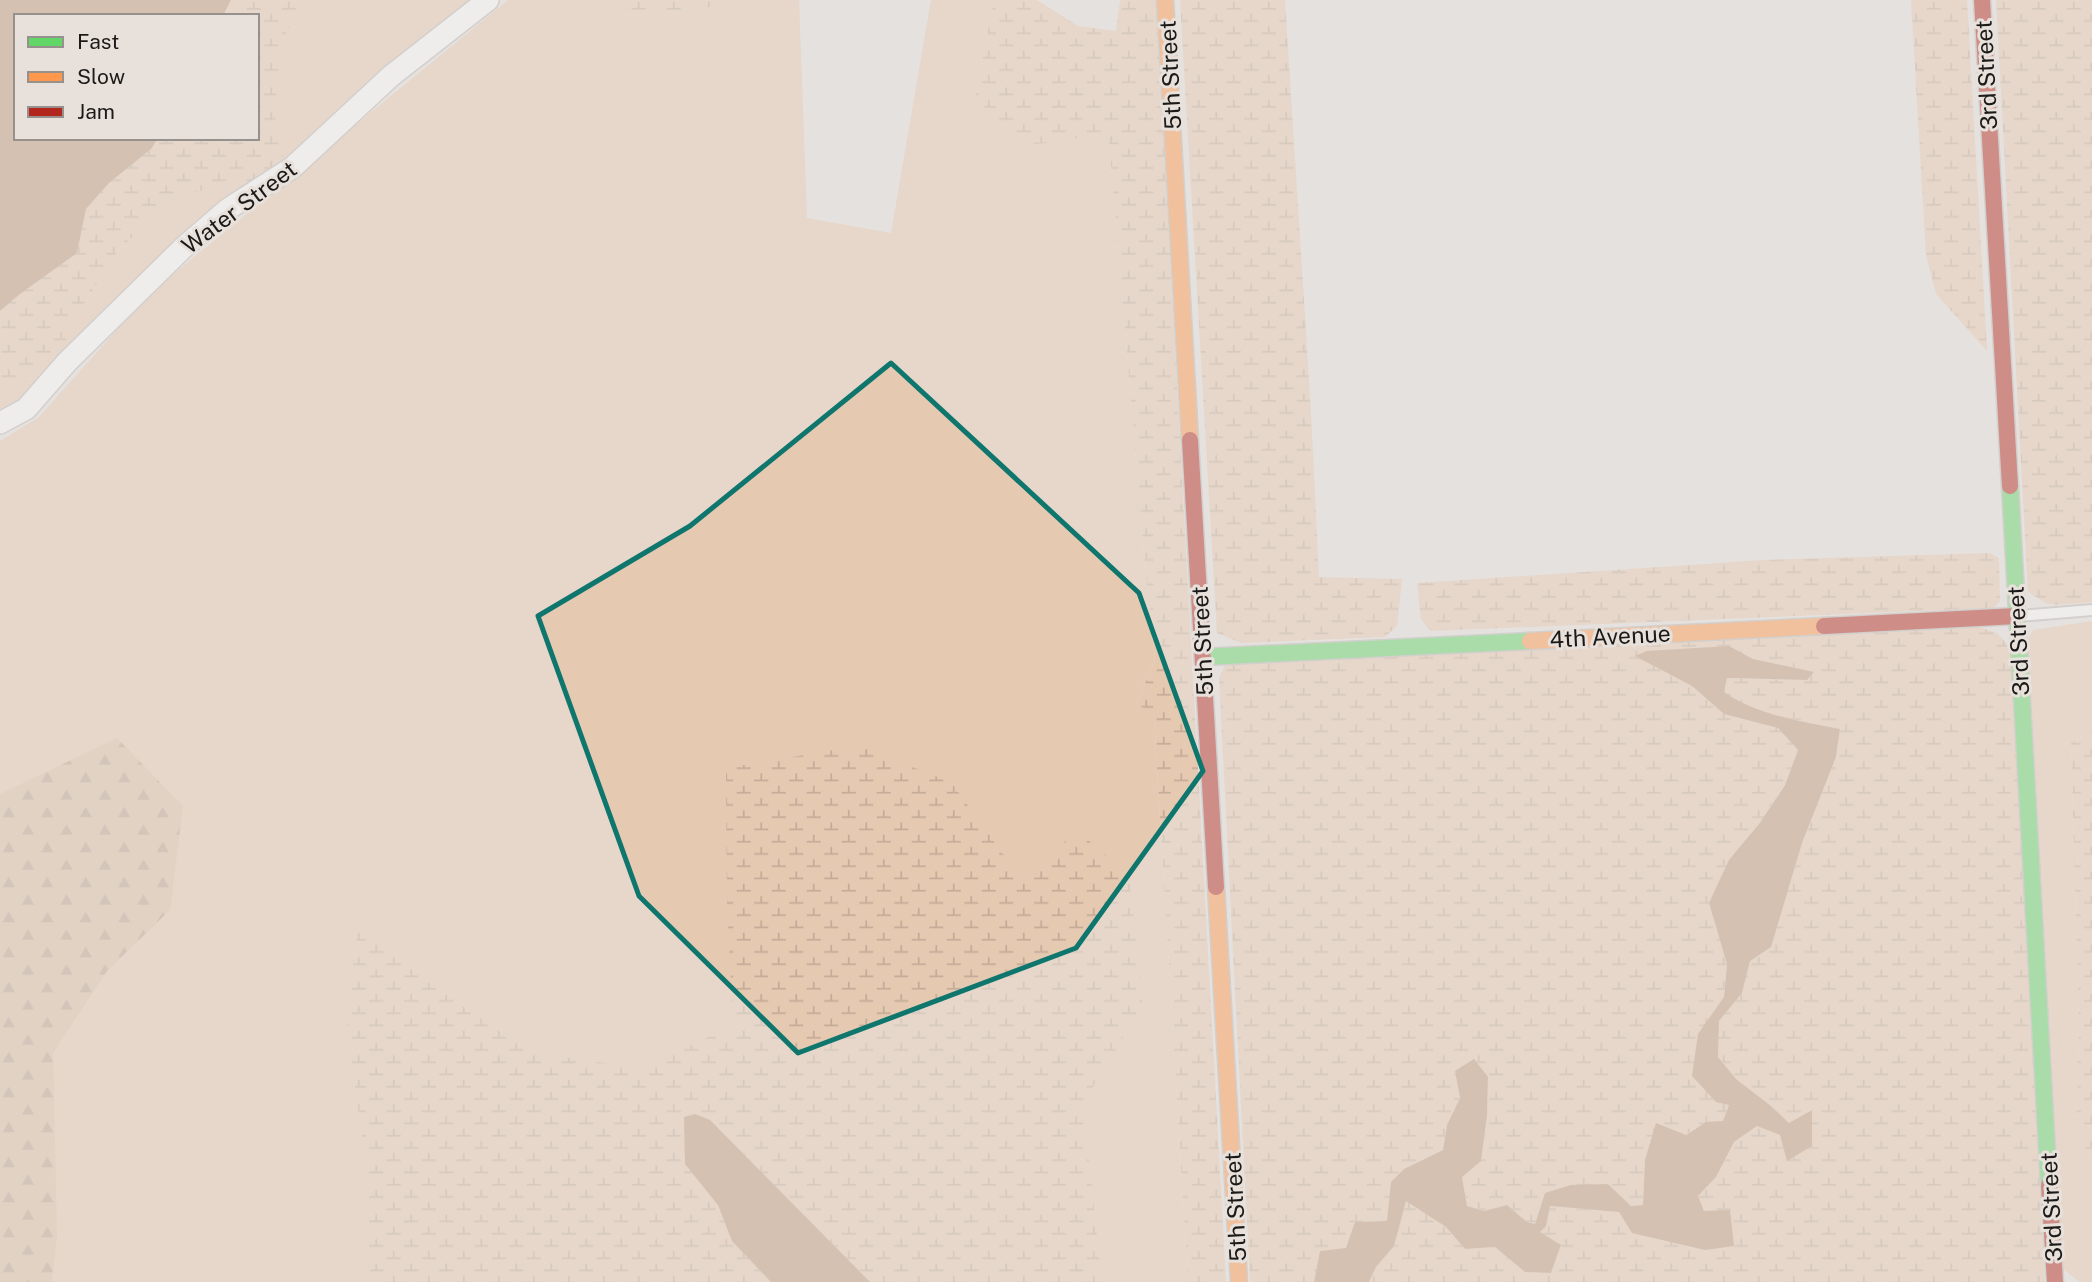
<svg xmlns="http://www.w3.org/2000/svg" width="2092" height="1282" font-family="'Public Sans',sans-serif">
<style>
.grass{fill:#e6c9b1}
.forest{fill:url(#forest-firs)}
.wetland{fill:url(#wetland-marsh)}
.water{fill:#be9a7c}
.lines{fill:none;stroke-linecap:round;stroke-linejoin:round}
.lane-casing{stroke:#bbb8b6;stroke-width:14}
.street-casing{stroke:#bbb8b6;stroke-width:24}
.fast-casing{stroke:#bbb8b6;stroke-width:19}
.slow-casing{stroke:#bbb8b6;stroke-width:19}
.jam-casing{stroke:#bbb8b6;stroke-width:19}
.lane{stroke:#fbfafa;stroke-width:10}
.street{stroke:#fbfafa;stroke-width:21}
.fast{stroke:#63d668;stroke-width:16}
.slow{stroke:#ff974d;stroke-width:16}
.jam{stroke:#b3261e;stroke-width:16}
.marked{fill:none;stroke:#0f766e;stroke-width:5;stroke-linejoin:round}
.labels{text-anchor:middle;dominant-baseline:central;stroke-width:6;stroke-linejoin:round;paint-order:stroke}
.street-label{font-size:23px;fill:#1c1a18;stroke:#e8e1db}
</style>
<defs>
<pattern id="forest-firs" width="22" height="20" patternUnits="userSpaceOnUse" patternTransform="scale(1.75)"><rect width="22" height="20" fill="#ddbea5"/><path d="M5 1l3.5 6h-7zM16 11l3.5 6h-7z" fill="#bda38d"/></pattern>
<pattern id="wetland-marsh" width="20" height="14" patternUnits="userSpaceOnUse" patternTransform="scale(1.75)"><rect width="20" height="14" fill="#e6c9b1"/><path d="M1 5h8M5 5V1M11 12h8M15 12V8" fill="none" stroke="#c5ac98"/></pattern>
</defs>
<rect width="100%" height="100%" fill="#e5e1de"/>
<!-- grass -->
<g class="grass">
<path d="M301,0h171l-207,180 -243,223 -22,12v-18l22,-11 36,-32 24,-47 36,-56 55,-54 50,-11 37,-5 23,-25 -10,-45 10,-71z"/>
<path d="M508,0h97l22,16 84,-9 17,-7h71l8,218 84,15 40,-233h63l-19,98 93,43 40,-12 38,448 9,83 -18,43 17,14 34,565h-1188v-841l38,-23 111,-124z"/>
<path d="M2092,621v110l-21,12 8,288 -3,92 11,29 5,1v129h-12l-17,-13 -35,-630 5,-9z"/>
</g>
<!-- forest -->
<path class="forest" d="M117,738l66,68 -13,104 -63,61 -54,82 4,183 -5,46h-52v-488z"/>
<!-- wetland -->
<g class="wetland">
<path d="M231,0h70l-18,40 -9,71 9,45 -23,25 -37,5 -50,11 -55,54 -36,56 -23,47 -37,32 -22,11v-86l20,-17 57,-41 9,-44 23,-26 42,-34 7,-11h99v-122h-34z"/>
<path d="M605,0h123l-17,7 -84,9z"/>
<path d="M994,0h43l41,26 38,5 4,-31h36l70,1282h-38l-34,-564 -17,-15 18,-43 -9,-83 -38,-447 -40,11 -44,4 -49,-47z"/>
<path d="M1180,0h105l26,412 8,165 83,2 -5,47 -12,11 -144,6 -24,-10z"/>
<path d="M1911,0h56l20,351 -51,-57 -10,-39z"/>
<path d="M1996,0h96v602l-38,3 -8,-2 -18,-11z"/>
<path d="M1990,553l9,5 1,43 -6,7 -564,23 -9,-12 -4,-36 348,-23z"/>
<path d="M1979,627l18,6 13,14 35,635h-676l7,-15 18,-21 12,-46 40,27 19,22 30,-2 30,25 26,1 10,-27 -22,-14 7,-7 4,-19 69,6 13,21 72,-22 -6,-15 18,-19 18,-35 23,-16 23,9 32,-25 -23,13 -18,-17 -35,-27 -18,-22 1,-36 23,-28 8,-32 52,-118 34,-86 4,-28c-40,-8 -83,-14 -117,-37l4,-14 79,2 7,-8 -60,-13 -24,-13 -93,10 56,30 32,28 54,14 20,22 -13,34 -76,119 18,61 -3,33 -25,37 30,71 -6,17h-17l-61,38 -2,45 -12,1 -23,-22 -63,9 -10,31 -8,-2 -20,-17 -23,6 -17,-5 -5,-29 19,-16 6,-45 1,-39 -33,-6 5,27 -13,27 -4,25 -39,19 -17,52 -32,1 -9,27 -26,2 -6,31h-64l-31,-604 7,-15z"/>
<path d="M2092,731v422l-5,-1 -11,-29 3,-92 -8,-288z"/>
<path d="M858,746l93,36 70,97 56,-48 52,43 14,131 -60,98 18,173 -2,6h-229l-160,-162 -15,-6 -10,50 33,41 14,36 39,41h-400l-5,-114 -20,-150 13,-96 69,60 101,70 111,16 93,-42 -6,-124 -1,-134z"/>
</g>
<!-- water -->
<g class="water">
<path d="M0,0h231l-8,16h-207v122h142l-7,11 -42,34 -23,26 -9,44 -57,41 -20,17z"/>
<path d="M1729,646l24,13 61,13 -7,8 -80,-2 -3,14c33,23 76,29 116,37l-4,28 -34,86 -31,104 -21,14 -8,32 -23,28 -1,36 18,22 35,27 18,17 23,-13v36l-25,15 -7,-26 -23,-9 -23,16 -18,35 -18,19 6,15 26,-1 4,36 -29,4 -73,-17 -13,-21 -69,-6 -4,20 -6,6 21,13 -10,28 -26,-1 -30,-25 -30,2 -19,-22 -40,-26 -12,45 -18,21 -7,15h-55l6,-31 26,-3 9,-26 32,-1 4,-39 13,-13 39,-19 4,-25 13,-27 -5,-27 19,-12 14,18 -1,39 -6,45 -19,16 5,29 17,5 23,-6 20,17 8,2 10,-31 26,-8 37,-1 23,22 12,-1 2,-45 11,-37 30,12 20,-13 17,-1 6,-16 -13,-3 -24,-26 6,-42 26,-37 3,-33 -18,-61 20,-43 30,-36 26,-39 13,-35 -20,-22 -54,-14 -32,-28 -57,-30 12,-5z"/>
<path d="M695,1114l15,6 160,162h-99l-39,-41 -14,-36 -33,-41 -1,-47z"/>
</g>
<g class="lines">
<defs>
<path id="lane" d="M2020,616l72,-6"/>
<path id="street" d="M0,423l26,-14 41,-47 116,-114 45,-39 65,-42 98,-91 97,-76"/>
<g id="fast">
<path d="M2010,486l39,699"/>
<path d="M1203,657l327,-16"/>
</g>
<g id="slow">
<path d="M1165,0l25,440"/>
<path d="M1530,641l294,-15"/>
<path d="M1216,887l23,395"/>
</g>
<g id="jam">
<path d="M1982,0l28,486"/>
<path d="M1190,440l26,447"/>
<path d="M1824,626l193,-10"/>
<path d="M2049,1185l6,97"/>
</g>
</defs>
<!-- lane casing -->
<use href="#lane" class="lane-casing"/>
<!-- street casing -->
<use href="#street" class="street-casing"/>
<!-- fast casing -->
<use href="#fast" class="fast-casing"/>
<!-- slow casing -->
<use href="#slow" class="slow-casing"/>
<!-- jam casing -->
<use href="#jam" class="jam-casing"/>
<!-- lane -->
<use href="#lane" class="lane"/>
<!-- street -->
<use href="#street" class="street"/>
<!-- fast -->
<use href="#fast" class="fast"/>
<!-- slow -->
<use href="#slow" class="slow"/>
<!-- jam -->
<use href="#jam" class="jam"/>
</g>
<!-- marked area -->
<path d="M0 0H2092V1282H0ZM891,363l248,230 64,178 -127,177 -278,105 -159,-157 -101,-280 152,-90z" fill="#e5e1de" fill-opacity=".55" fill-rule="evenodd"/>
<path class="marked" d="M891,363l248,230 64,178 -127,177 -278,105 -159,-157 -101,-280 152,-90z"/>
<g class="labels">
<!-- street labels -->
<g class="street-label">
<text transform="translate(1170 75) rotate(-93)">5th Street</text>
<text transform="translate(1986 75) rotate(-93)">3rd Street</text>
<text transform="translate(239 207) rotate(-37)">Water Street</text>
<text transform="translate(1610 636) rotate(-3)">4th Avenue</text>
<text transform="translate(1202 641) rotate(-93)">5th Street</text>
<text transform="translate(2018 641) rotate(-93)">3rd Street</text>
<text transform="translate(1235 1207) rotate(-93)">5th Street</text>
<text transform="translate(2051 1207) rotate(-93)">3rd Street</text>
</g>
</g>
<!-- legend -->
<rect x="14" y="14" width="245" height="126" fill="#e8e1db" stroke="#96918d" stroke-width="2"/>
<rect x="28" y="37" width="35" height="10" fill="#63d668" stroke="#96918d" stroke-width="2"/>
<text x="77" y="49" font-size="21" fill="#1c1a18">Fast</text>
<rect x="28" y="72" width="35" height="10" fill="#ff974d" stroke="#96918d" stroke-width="2"/>
<text x="77" y="84" font-size="21" fill="#1c1a18">Slow</text>
<rect x="28" y="107" width="35" height="10" fill="#b3261e" stroke="#96918d" stroke-width="2"/>
<text x="77" y="119" font-size="21" fill="#1c1a18">Jam</text>
</svg>
